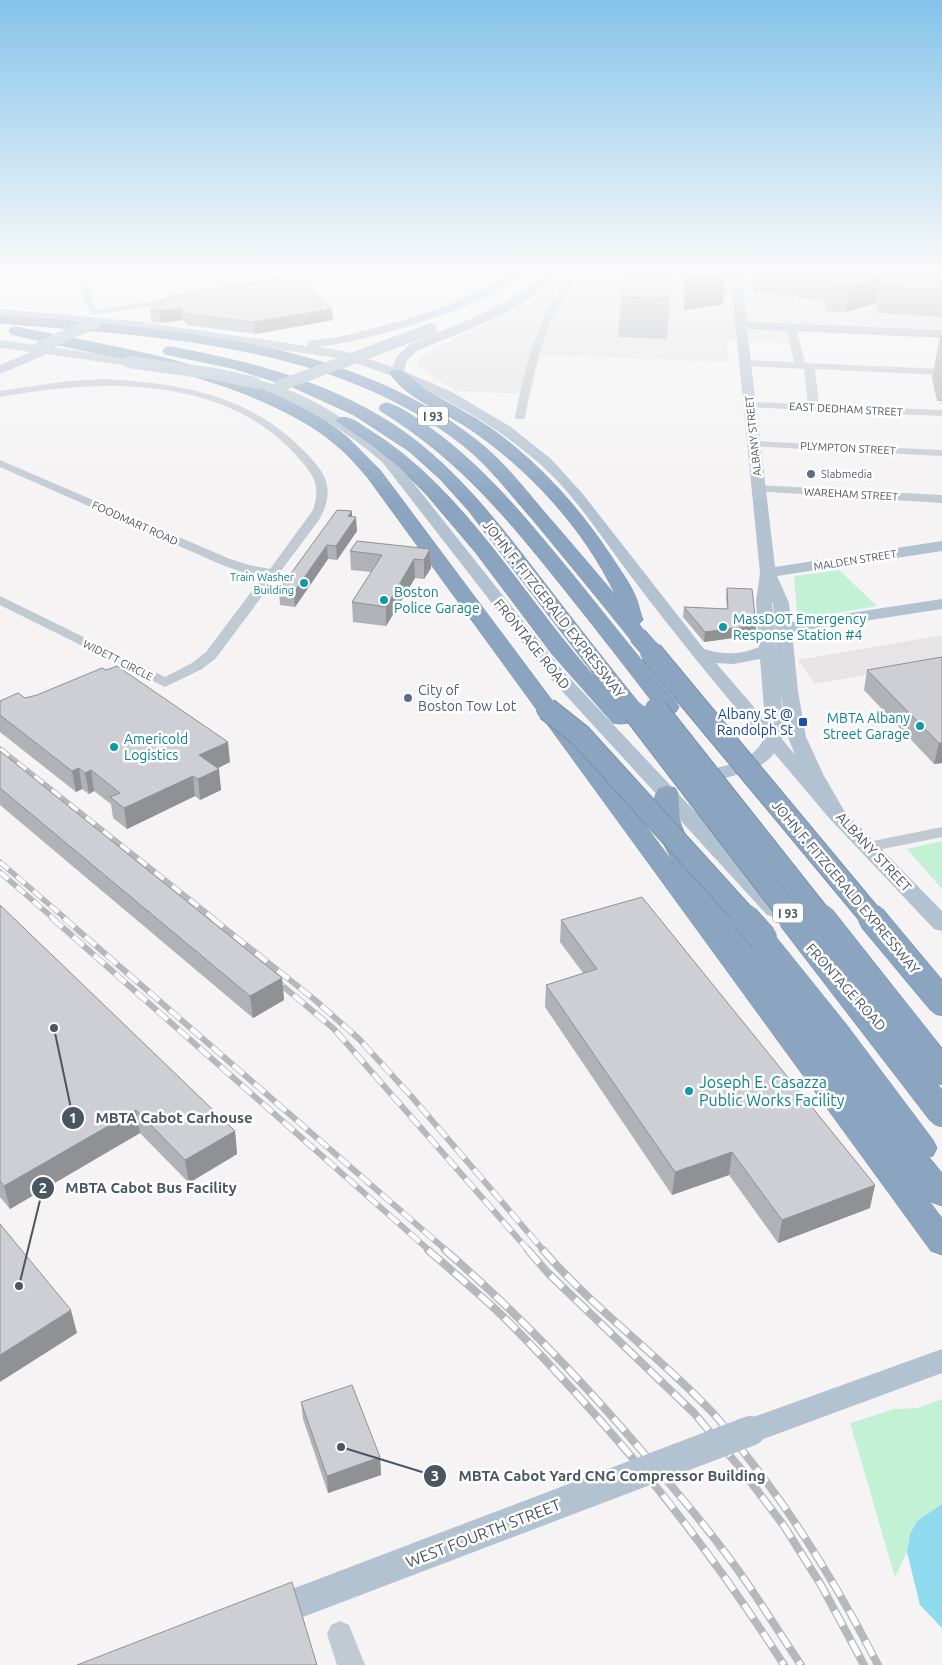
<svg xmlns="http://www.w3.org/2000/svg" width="942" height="1665" font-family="Ubuntu,sans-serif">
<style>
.education{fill:#e6e4e5}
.green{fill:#c3f1d5}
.water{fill:#90daee}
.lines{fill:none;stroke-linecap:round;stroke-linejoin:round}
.highway-casing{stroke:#7690ad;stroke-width:1}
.minor{fill:#c1cad2;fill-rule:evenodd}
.major{fill:#b3c2d1;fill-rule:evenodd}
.highway{fill:#8ba5c1;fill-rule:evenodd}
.rail-far2-casing{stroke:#b5b8bd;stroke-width:5.5}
.rail-far1-casing{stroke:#b5b8bd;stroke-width:6}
.rail-casing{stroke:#b5b8bd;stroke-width:8}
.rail-far2{stroke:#fff;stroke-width:4;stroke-dasharray:11;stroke-linecap:butt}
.rail-far1{stroke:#fff;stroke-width:4.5;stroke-dasharray:14;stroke-linecap:butt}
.rail{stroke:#fff;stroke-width:5.5;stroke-dasharray:17;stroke-linecap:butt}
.highway-bridge-far2-casing{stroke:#7690ad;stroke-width:19;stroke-linecap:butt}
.highway-bridge-far1-casing{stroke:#7690ad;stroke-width:24;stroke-linecap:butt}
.highway-bridge-casing{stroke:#7690ad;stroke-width:29;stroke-linecap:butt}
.major-bridge-far1{stroke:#b3c2d1;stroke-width:12}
.major-bridge{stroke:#b3c2d1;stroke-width:30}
.highway-bridge-far2{stroke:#8ba5c1;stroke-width:18}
.highway-bridge-far1{stroke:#8ba5c1;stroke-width:22}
.highway-bridge{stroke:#8ba5c1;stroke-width:28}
.wall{fill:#b0b2b7}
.shaded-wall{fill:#909195}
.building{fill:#cdcfd5;stroke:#909195}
.service-dot{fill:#5c6f8a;stroke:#fff;stroke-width:2}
.culture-dot{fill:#0f9aa8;stroke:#fff;stroke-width:2}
.transit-dot{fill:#1a4fb4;stroke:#fff;stroke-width:2}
.labels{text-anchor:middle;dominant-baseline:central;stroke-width:5;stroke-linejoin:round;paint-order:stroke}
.far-street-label{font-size:11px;fill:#4a5661;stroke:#fff}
.far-service-label{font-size:11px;fill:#4e5e75;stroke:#fff;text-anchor:start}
.far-culture-label{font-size:11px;fill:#0d838f;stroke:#fff;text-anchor:end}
.shield{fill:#fff;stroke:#808990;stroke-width:1}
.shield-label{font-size:12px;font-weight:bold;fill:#4a5661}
.culture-label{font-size:14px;fill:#0d838f;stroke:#fff;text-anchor:start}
.street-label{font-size:14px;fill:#4a5661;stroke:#fff}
.service-label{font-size:14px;fill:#4e5e75;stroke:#fff;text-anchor:start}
.transit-label{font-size:14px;fill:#164399;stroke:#fff;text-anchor:end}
.near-culture-label{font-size:16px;fill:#0d838f;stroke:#fff;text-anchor:start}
.near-street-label{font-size:16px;fill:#4a5661;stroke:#fff}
.leader{fill:none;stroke:#4a5661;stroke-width:2}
.callout-dot{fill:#4a5661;stroke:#fff;stroke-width:2}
.mark-label{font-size:15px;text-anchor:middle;font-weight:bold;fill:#fff}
.callout-label{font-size:15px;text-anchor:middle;font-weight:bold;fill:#4a5661;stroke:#fff;stroke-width:5;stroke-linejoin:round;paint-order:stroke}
</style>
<rect width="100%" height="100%" fill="#f5f3f3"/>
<!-- education -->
<g class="education">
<path d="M567,270h375v67l-151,-7 3,13 -67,-2 1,21 -188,-7 -10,39 -74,-3 -40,-25 4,-9 20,-11 91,-44 30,-24z"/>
<path d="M942,635v26l-127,23 -17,-24z"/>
</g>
<!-- green -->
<g class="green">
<path d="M839,570l38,36 -64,11 -16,-4 -3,-37z"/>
<path d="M942,841v48l-35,-40z"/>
<path d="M942,1399v105l-25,17 -7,13 -3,18 -12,25 -45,-154 45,-14 23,-1z"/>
</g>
<!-- water -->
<path class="water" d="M942,1504v124l-22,-23 -13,-53 3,-18 7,-13z"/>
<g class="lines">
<defs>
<g id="highway">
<path d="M0,315c159,13 343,22 475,124 25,19 45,44 65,68 25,29 51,59 76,89 -32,-68 -88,-128 -149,-169 -26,-17 -60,-28 -77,-54l2,-3c13,-3 26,15 37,22 23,14 47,25 68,41 46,34 83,76 114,123 9,14 19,27 25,42 3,7 4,15 7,22l-4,4 9,12 -3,4 -7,2 -7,-2c-32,-40 -65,-80 -98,-120 -22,-25 -43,-53 -69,-74 -129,-103 -307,-110 -464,-123z"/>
<path d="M16,327c91,19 186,33 271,73 21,11 43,22 61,38 11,10 21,22 32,32l295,395c-11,-19 -31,-55 -16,-77l8,-2 8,2 3,5 2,29 11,27 7,14 55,71 10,-4 9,2 74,92 87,116 4,8 -4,8 -4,1 13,16v33l-11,-4 -15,-18 26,34v37l-11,-4 -563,-773c-10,-11 -20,-24 -32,-33 -18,-16 -40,-28 -61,-38 -83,-40 -175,-51 -264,-73l-2,-3 2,-3z"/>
<path d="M170,347c78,14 156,34 224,78 59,39 103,96 146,152 34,44 68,88 103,131l3,5 -3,5 -12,1 -2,4 -8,1 -8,-1 -61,-69 -76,-101 -50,-59 -27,-27 -29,-23 -34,-23 2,-3c12,-3 21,6 31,12 97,59 156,172 233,255l-134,-175 -28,-31 -31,-28 -55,-36 -61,-28 -61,-19 -67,-14 -2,-3 2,-3z"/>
<path d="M387,403c15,4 30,16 43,25 56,40 99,94 143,147 34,42 68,85 103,127l3,5 -3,5 -8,1 -8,-1c-32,-42 -64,-83 -96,-123 -56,-70 -105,-130 -183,-178l-2,-3 2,-3z"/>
</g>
</defs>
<!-- highway casing -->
<use href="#highway" class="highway-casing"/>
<!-- minor -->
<g class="minor">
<path d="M73,270h8l16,40 85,-14 5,3 -5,3 -91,13z"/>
<path d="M356,270h20l-4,3 -94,14 -5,-3 5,-3z"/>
<path d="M576,270h9c-8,11 -18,21 -25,34 -20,34 -27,74 -35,113l-1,2h-8l-1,-2c12,-57 22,-102 61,-147z"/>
<path d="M622,270h115l2,2 -4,3 -109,-2z"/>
<path d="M791,324l5,3 9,36 137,6v6l-127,-6 4,36 123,5v6l-196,-9 -1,-2 1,-2 4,-1 58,2 -4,-35 -59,-3 -5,-3 5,-3 49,2 -8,-35z"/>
<path d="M104,379c77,4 147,16 202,74 22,22 29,38 13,67l-103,138 -14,11 -37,18 -165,-82v-9l165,81 27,-14 14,-11 58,-77 -22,-3 -20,-7 -222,-98v-7l230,99 19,6 21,4 43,-59c9,-27 -1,-37 -19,-57 -73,-79 -197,-74 -294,-56v-6l68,-10z"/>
<path d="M754,441l188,9v6l-192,-10 -2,-2 2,-2z"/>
<path d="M759,485l183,10v8l-187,-12 -2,-2 2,-2z"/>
<path d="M942,827v10l-74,15 -6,-1 -2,-4 2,-4 6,-1z"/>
<path d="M340,1621l9,4 16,40h-28l-10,-31 4,-9z"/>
</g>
<!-- major -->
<g class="major">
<path d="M515,270h12c-28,34 -164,73 -209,77l25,4 50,16 4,-11 12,-11c48,-22 100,-36 137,-75h11c-26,42 -97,61 -140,81l-10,9 -3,11 48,21 59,35 40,32 31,34 122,156c19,6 37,6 55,-2l-3,-45 4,-29 -30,-303h10l7,52 195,8v8l-195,-9 28,238 167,-26v10l-165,25 12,27 2,19 151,-23v10l-150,23 6,59 8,46 18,39 21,36 97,99v20l-8,-2 -104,-110 -56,-66c-16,23 -55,25 -80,31l-7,-2 -3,-4 3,-4c24,-6 64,-8 76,-34 -46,-54 -90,-108 -133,-165 -28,-37 -55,-80 -90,-111 -58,-51 -128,-85 -202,-106l-204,-29 -134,-14v-6l134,12 173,25 1,-5c11,-2 22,-2 34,-5 61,-14 120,-31 173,-66zM772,602l1,1 4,54zM760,659l5,61 -49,-57 17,1zM781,696l7,41 7,18 -13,-16 2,-9z"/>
<path d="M0,340l129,18 6,4 -6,4 -82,-12 -47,20v-9l31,-13 -31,-4z"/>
<path d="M255,379c52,13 98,43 138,78l169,213 221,235 3,5 -3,5 -8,2 -8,-2 -217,-237 -167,-215c-40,-35 -82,-60 -133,-77l-1,-3 1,-3z"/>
<path d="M942,1349v24l-192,71 -10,-4 -5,-9 5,-9z"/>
</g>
<!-- highway -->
<use href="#highway" class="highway"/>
<defs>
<g id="rail-far2">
<path d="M0,749l214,170"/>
<path d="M0,862l66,57"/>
<path d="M0,872l54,47"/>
</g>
<g id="rail-far1">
<path d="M52,918l378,333"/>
<path d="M64,918l383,333"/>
<path d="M212,918l103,82 44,39 52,57 133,155"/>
<path d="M272,977l62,52 195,222"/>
</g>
<g id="rail">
<path d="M428,1250c22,19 44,38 65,57 28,26 54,55 79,82 81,88 148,176 212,276"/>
<path d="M445,1250c77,67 147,141 213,220 30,35 60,71 87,110 19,28 37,57 56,85"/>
<path d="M528,1250l20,23 146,140 47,56 43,57 37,59 43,80"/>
<path d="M543,1250c50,58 114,104 167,160 13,13 24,29 35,44 52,65 95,137 133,211"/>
</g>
</defs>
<!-- rail-far2 casing -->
<use href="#rail-far2" class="rail-far2-casing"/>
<!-- rail-far1 casing -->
<use href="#rail-far1" class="rail-far1-casing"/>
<!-- rail casing -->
<use href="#rail" class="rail-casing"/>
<!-- rail-far2 -->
<use href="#rail-far2" class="rail-far2"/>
<!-- rail-far1 -->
<use href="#rail-far1" class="rail-far1"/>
<!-- rail -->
<use href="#rail" class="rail"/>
<defs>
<path id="highway-bridge-far2" d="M638,636l15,17"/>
<g id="highway-bridge-far1">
<path d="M651,652l222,267"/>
<path d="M547,709l34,27 166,183"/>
<path d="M656,709l166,210"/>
<path d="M635,713l158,206"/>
</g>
<g id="highway-bridge">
<path d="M745,918l18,20"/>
<path d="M792,918l150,195"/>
<path d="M821,918l121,153"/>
<path d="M872,918l70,84"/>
</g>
</defs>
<!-- highway-bridge-far2 casing -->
<use href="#highway-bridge-far2" class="highway-bridge-far2-casing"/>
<!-- highway-bridge-far1 casing -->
<use href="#highway-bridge-far1" class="highway-bridge-far1-casing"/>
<!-- highway-bridge casing -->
<use href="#highway-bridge" class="highway-bridge-casing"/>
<!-- major-bridge-far1 -->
<g class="major-bridge-far1">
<path d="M42,346l52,-23"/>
<path d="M129,362l86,12 40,9"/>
<path d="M279,386l152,-57"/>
</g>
<!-- major-bridge -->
<path class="major-bridge" d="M287,1607l463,-176"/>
<!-- highway-bridge-far2 -->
<use href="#highway-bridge-far2" class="highway-bridge-far2"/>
<!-- highway-bridge-far1 -->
<use href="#highway-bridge-far1" class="highway-bridge-far1"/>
<!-- highway-bridge -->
<use href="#highway-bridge" class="highway-bridge"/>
</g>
<!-- wall -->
<g class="wall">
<path d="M683,270h43l-3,34 -39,6z"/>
<path d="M753,270h189v47l-64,-4 -2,-10 -30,9 -20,-1 -3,-12 -24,-1 -1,-2 -45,-4 -1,-14z"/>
<path d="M171,296l162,24 -78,14 -68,-9 -4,-5 -22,3 -10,-1 -1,-12z"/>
<path d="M621,297l49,1 -3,41 -49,-2z"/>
<path d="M940,336h2v70l-1,-5h-4l-5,-23z"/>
<path d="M352,517l5,14 -20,29 -9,-1 -33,48 -15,-2 -1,-15z"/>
<path d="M430,549l1,19 -7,11 -9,-1 -29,48 -33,-4 -1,-20 19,-30 -20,-2 -1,-19z"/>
<path d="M727,588l29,37 -1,10 -51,7 -21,-25 1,-10 43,2 -1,-12z"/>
<path d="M942,657v106l-8,1 -70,-74 3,-20z"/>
<path d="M37,695l193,67 -12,6 3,22 -21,10 -5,-4 -68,33 -14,-11 -2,-14 -17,-13 -5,3 -7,-5 -6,3 -76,-60v-31l25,-3z"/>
<path d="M0,751l282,227 2,22 -31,18 -253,-213z"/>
<path d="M0,905l235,226 2,23 -48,29 -49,-50 -130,76 -10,-12z"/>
<path d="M561,920l309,288 -92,35 -49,-68 -57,20 -127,-188 1,-22 37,-12 -23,-31z"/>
<path d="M301,1402l79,55 1,18 -53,18 -25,-74z"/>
</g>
<!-- shaded-wall -->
<g class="shaded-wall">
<path d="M726,273l-3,31 -39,6 2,-31z"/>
<path d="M879,277l-3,26 -30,9 3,-26z"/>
<path d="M181,308l2,12 -22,3 -2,-12z"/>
<path d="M332,309l1,11 -78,14 -1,-12z"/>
<path d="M352,511v12l4,-6 1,14 -20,29 -1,-14 12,-30z"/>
<path d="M327,545l1,14 -33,48 -1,-15z"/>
<path d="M430,549l1,19 -7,11v-19z"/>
<path d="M414,559l1,19 -29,48v-19z"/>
<path d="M756,625l-1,10 -51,7 1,-10z"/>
<path d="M228,742l2,20 -28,14 -3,-21z"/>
<path d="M939,743h3v20l-8,1z"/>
<path d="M79,768l3,21 -6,3 -4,-21z"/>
<path d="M219,769l2,21 -21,10 -2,-21z"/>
<path d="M91,770l3,21 -5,3 -4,-21z"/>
<path d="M193,776l2,20 -68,33 -3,-21z"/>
<path d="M282,978l2,22 -31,18 -3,-22z"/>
<path d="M136,1110l4,23 -130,76 -6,-23z"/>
<path d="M235,1131l2,23 -48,29 -4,-23z"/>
<path d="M732,1152l-3,23 -57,20 3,-23z"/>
<path d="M875,1185l-5,23 -92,35 4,-23z"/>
<path d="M71,1310l6,23 -77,49v-27z"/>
<path d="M380,1457l1,18 -53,18 -1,-17z"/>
</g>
<!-- building -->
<g class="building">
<path d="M622,270h48v28l-49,-1z"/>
<path d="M686,270h40v3l-40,6z"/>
<path d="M802,270h140v20l-60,-3 -3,-10 -30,9 -20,-1 -2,-12 -25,-1z"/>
<path d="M293,276l39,33 -78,13 -68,-8 -5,-6 -22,3 -9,-1 21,-14z"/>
<path d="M940,336h2v9z"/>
<path d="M337,510l15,1 -4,5 8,1 -20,29 -9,-1 -33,47 -15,-2z"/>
<path d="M357,541l73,8 -6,11 -10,-1 -28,48 -34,-5 30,-47 -32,-4z"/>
<path d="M727,588l25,1 4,36 -51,7 -21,-25 44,2z"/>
<path d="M942,657v86h-3l-72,-73z"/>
<path d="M117,666l111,76 -29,13 20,14 -21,10 -5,-3 -69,32 -14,-11 10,-4 -29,-23 -6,3 -6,-5 -7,3 -72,-56v-14l18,-8 7,5 12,-3 65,-27 4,2z"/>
<path d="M0,751l282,227 -32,18 -250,-208z"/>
<path d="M642,897l233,288 -93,35 -50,-68 -57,20 -129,-187 51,-16 -36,-49z"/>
<path d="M0,905l235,226 -50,29 -49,-50 -132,76 -4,-5z"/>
<path d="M0,1224l71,86 -71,45z"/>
<path d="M352,1385l28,72 -53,19 -26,-74z"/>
<path d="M292,1582l25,83h-240z"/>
</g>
<!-- sky -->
<linearGradient id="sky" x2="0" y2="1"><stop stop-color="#85c3ea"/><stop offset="0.54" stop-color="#fafafa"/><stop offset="1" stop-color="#fafafa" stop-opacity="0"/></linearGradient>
<rect width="942" height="503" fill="url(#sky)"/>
<!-- markers -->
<g class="service-dot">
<circle cx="811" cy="474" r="5"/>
<circle cx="408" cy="698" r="5"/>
</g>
<g class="culture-dot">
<circle cx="304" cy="583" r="5"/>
<circle cx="384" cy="600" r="5"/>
<circle cx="723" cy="627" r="5"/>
<circle cx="920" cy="726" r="5"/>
<circle cx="114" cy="747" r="5"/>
<circle cx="689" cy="1091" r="5"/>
</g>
<rect class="transit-dot" x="798" y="717" width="10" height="10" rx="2.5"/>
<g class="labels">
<!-- far-street labels -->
<g class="far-street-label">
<text transform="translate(846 409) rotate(3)">EAST DEDHAM STREET</text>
<text transform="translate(753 436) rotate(-96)">ALBANY STREET</text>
<text transform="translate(848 448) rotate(3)">PLYMPTON STREET</text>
<text transform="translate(851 494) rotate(3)">WAREHAM STREET</text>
<text transform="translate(135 523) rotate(24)">FOODMART ROAD</text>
<text transform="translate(855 560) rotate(-9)">MALDEN STREET</text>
<text transform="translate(118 660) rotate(27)">WIDETT CIRCLE</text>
</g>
<!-- far-service labels -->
<g class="far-service-label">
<text x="821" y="474">Slabmedia</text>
</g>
<!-- far-culture labels -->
<g class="far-culture-label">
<text x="294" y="577">Train Washer<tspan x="294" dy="13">Building</tspan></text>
</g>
<!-- shield labels -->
<g class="shield">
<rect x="418" y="406.5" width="30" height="19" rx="4"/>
<rect x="773" y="903.5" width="30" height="19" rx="4"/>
</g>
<g class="shield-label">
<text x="433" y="416">I 93</text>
<text x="788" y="913">I 93</text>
</g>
<!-- culture labels -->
<g class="culture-label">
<text x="394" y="592">Boston<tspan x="394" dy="16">Police Garage</tspan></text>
<text x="733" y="619">MassDOT Emergency<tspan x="733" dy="16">Response Station #4</tspan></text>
<text x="910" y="718" text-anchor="end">MBTA Albany<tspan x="910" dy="16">Street Garage</tspan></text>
<text x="124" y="739">Americold<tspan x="124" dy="16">Logistics</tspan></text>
</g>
<!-- street labels -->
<g class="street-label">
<text transform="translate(554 609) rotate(52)">JOHN F. FITZGERALD EXPRESSWAY</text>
<text transform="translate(532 644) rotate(51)">FRONTAGE ROAD</text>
<text transform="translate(874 852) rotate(47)">ALBANY STREET</text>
<text transform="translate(846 887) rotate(50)">JOHN F. FITZGERALD EXPRESSWAY</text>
<text transform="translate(846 987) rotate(48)">FRONTAGE ROAD</text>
</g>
<!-- service labels -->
<g class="service-label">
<text x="418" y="690">City of<tspan x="418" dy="16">Boston Tow Lot</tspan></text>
</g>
<!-- transit labels -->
<g class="transit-label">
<text x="793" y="714">Albany St @<tspan x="793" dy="16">Randolph St</tspan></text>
</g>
<!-- near-culture labels -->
<g class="near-culture-label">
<text x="699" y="1082">Joseph E. Casazza<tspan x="699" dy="18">Public Works Facility</tspan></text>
</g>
<!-- near-street labels -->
<g class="near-street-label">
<text transform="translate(483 1533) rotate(-21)">WEST FOURTH STREET</text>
</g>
</g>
<!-- callouts -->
<path class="leader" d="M54 1028L73 1118M19 1286L43 1188M341 1447L435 1476"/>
<g class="callout-dot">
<circle cx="54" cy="1028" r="5"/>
<circle cx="19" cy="1286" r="5"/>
<circle cx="341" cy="1447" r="5"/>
<circle cx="73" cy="1118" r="12"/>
<circle cx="43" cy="1188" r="12"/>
<circle cx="435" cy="1476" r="12"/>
</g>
<g class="mark-label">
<text x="73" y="1123">1</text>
<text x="43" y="1193">2</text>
<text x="435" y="1481">3</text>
</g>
<g class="callout-label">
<text x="174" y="1123">MBTA Cabot Carhouse</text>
<text x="151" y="1193">MBTA Cabot Bus Facility</text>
<text x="612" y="1481">MBTA Cabot Yard CNG Compressor Building</text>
</g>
</svg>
